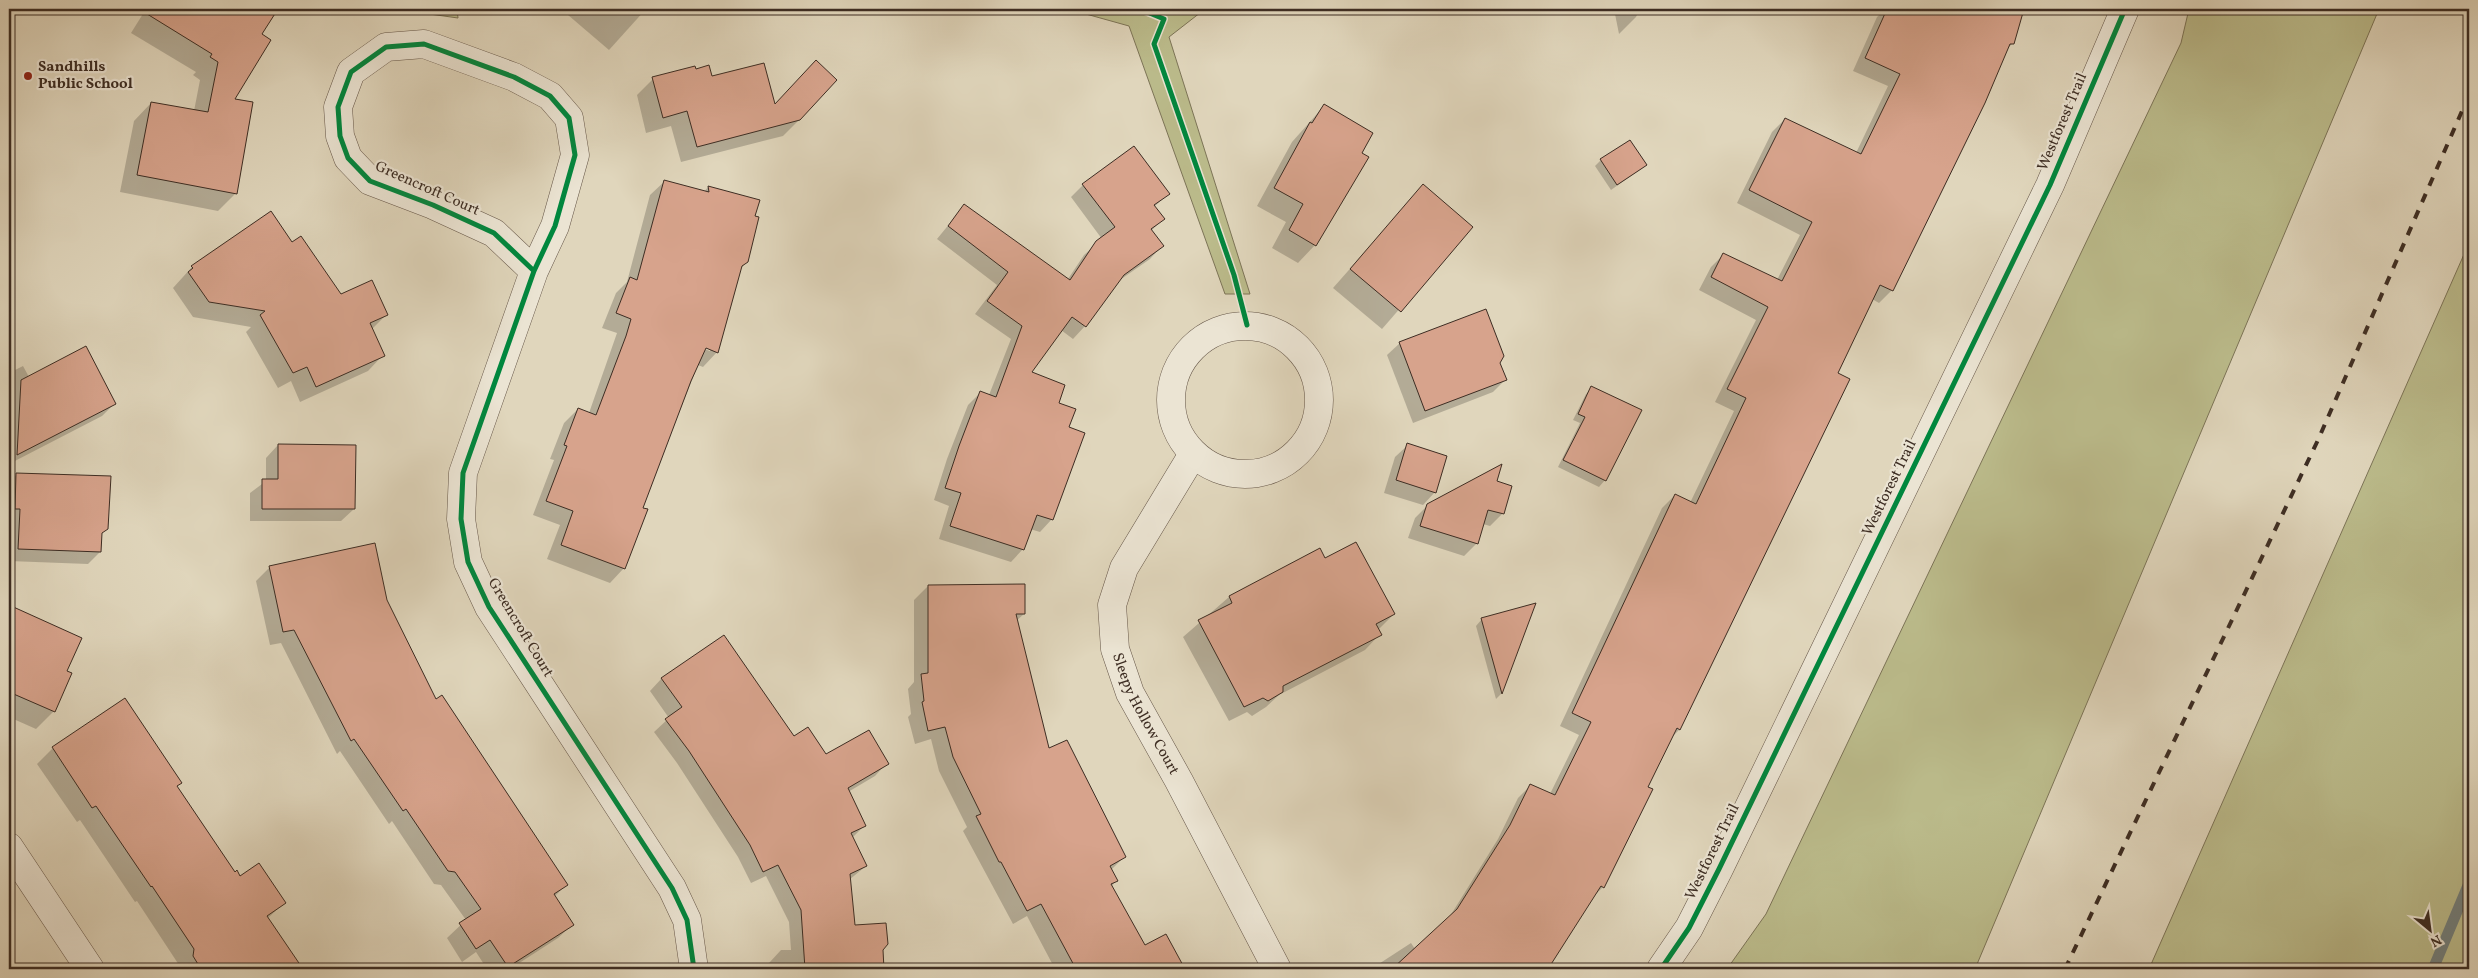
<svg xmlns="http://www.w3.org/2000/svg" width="2478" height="978" font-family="Vollkorn,serif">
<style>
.green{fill:#bbbb8b;stroke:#7c7457}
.shadow{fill:#0003;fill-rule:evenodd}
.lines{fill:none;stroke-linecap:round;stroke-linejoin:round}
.stream{stroke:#73807e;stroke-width:11}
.building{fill:#d7a38c;stroke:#3d2d23}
.minor-casing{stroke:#665749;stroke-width:29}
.minor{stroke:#ebe4d3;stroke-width:28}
.rail{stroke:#3d2d23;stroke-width:4;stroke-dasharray:9 9;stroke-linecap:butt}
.cycleway-casing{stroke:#ebe4d3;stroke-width:8}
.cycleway{stroke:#00873e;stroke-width:5}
.poi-dot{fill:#8f2418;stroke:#ebe4d3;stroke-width:2}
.labels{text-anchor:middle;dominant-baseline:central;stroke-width:4.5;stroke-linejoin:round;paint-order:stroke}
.poi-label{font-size:15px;font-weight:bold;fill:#3d2d23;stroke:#ebe4d3;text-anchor:start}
.street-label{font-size:15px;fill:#3d2d23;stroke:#ebe4d3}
</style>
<rect width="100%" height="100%" fill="#e0d6bc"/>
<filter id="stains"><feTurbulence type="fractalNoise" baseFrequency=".004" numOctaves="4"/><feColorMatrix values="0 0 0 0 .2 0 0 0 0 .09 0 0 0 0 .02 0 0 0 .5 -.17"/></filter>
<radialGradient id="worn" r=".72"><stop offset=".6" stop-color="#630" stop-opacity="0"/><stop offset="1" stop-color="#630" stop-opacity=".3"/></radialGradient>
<!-- green -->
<g class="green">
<path d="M401,9h56l1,9 -57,-8z"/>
<path d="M1068,9h137l-36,28 81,257h-25l-96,-268z"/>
<path d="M2189,9h190l-404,960h-248l39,-55 415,-871z"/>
<path d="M2469,243v726h-320z"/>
</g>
<!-- shadow -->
<g class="shadow">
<path d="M146,9h130l-16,26 -27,65 17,21 -14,72 -18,18 -98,-19 14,-71 17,-18 43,8 6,-31 -7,-5 3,-3 -65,-39z"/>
<path d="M561,9h85l-37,41z"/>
<path d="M1535,9h35l-6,5z"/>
<path d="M1614,9h26l-4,8 -17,17z"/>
<path d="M1886,9h137l-11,35 -6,6 -114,240 -13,13 -7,-4 -36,75 12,5 -169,351 -9,9 -67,148 -12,12 -40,63 -7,7h-173l40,-26 4,6 32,-28 51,-82 20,-41 13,-13 19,9 29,-59 -19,-9 102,-218 13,-13 15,8 44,-92 -19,-9 41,-82 -57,-30 12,-23 12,-12 54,25 23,-45 -63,-32 35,-71 13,-13 71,34 32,-67 -35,-15 24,-54z"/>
<path d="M695,70l79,35 25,15 -16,16 -102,26 -10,-36 -25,7 -9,-38 16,-16z"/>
<path d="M1324,106l36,48 -45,91 -17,18 -26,-15 14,-26 -29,-16 35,-64z"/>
<path d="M1601,160l45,5 -35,25 -16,-24z"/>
<path d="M665,181l39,11 4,-5 50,14 -11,61 -7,7 -23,83 -14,15 -5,-2 -57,143 -17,60 -14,15 -63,-24 13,-34 -27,-10 21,-55 -4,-1 14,-36 14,-14 11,4 28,-80 -15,-5 14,-35 11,-11 23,-87zM699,347l11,1v3z"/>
<path d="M1083,185l85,9 -14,13 9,12 -12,12 11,15 -12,13 -33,23 -32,44 -12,13 -12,-9 -31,43 27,30 11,24 -16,92 -12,13 -10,-3 -7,20 -12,13 -72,-23 10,-33 -15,-6 13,-41 21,-54 13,-13 8,3 22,-56 -36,-25 22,-29 -60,-46 27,-33 104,73 16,-24 18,-16 -31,-42z"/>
<path d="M1423,186l48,41 -89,102 -49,-41z"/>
<path d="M292,244l48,52 46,19 -15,15 12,25 -15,16 -68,31 -9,-21 -13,7 -32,-56 5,-5 -58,-10 -20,-29 19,-21z"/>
<path d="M1400,343l105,37 -12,12 -80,31 -26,-68z"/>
<path d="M23,366l6,11 85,27 -12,12 -93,48v-91z"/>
<path d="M1592,388l48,23 -35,69 -6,7 -41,-20 22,-44 -7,-3 13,-26z"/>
<path d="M278,445l76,64 -13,12h-91v-28l16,-12v-23z"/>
<path d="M1408,445l27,47 -12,13 -39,-12 11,-36z"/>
<path d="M17,474l83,60v18l-12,12 -79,-3v-78z"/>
<path d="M1496,482l7,31 -13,13 -7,-2 -6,19 -13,13 -56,-18 7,-20 13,-13z"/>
<path d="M1319,549l6,11 69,54 -16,16 2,4 -15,16 -86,45 -13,12 -14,9 -5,-4 -18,9 -46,-84 46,-40z"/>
<path d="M270,567l116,34 49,100 131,184 -12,12 18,28 -14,13 -48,31h-23l-11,-17 -14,10 -15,-24 19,-18 -25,-35 -7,-1 -42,-63 -3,3 -49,-73 -3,3 -56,-111 -11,2 -14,-64z"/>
<path d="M928,586l96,28 -8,7 33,129 75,107 -13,13 6,10 -6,7 33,60 39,20 -2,2h-126l-28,-53 -14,8 -50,-93 4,-4 -28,-56 -8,-32 -16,5 -7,-27 3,-3 -3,-25 6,-7v-82z"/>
<path d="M1534,605l-33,89 -5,5 -20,-73 6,-7z"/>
<path d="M9,607l71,31 -14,33 -12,40 -18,18 -27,-12z"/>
<path d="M662,678l132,60 32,18 61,7 -12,13 -27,16 16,34 -12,12 14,28 -17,14 5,47 33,17 -23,25h-95v-6l12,-13h10l-2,-28 -23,-46 -15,7 -13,-26 -61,-94 -23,-31 15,-14 -19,-27z"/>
<path d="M53,748l127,35 -4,4 58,86 50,30 -17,16 35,50h-123v-4l-42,-64 -2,1 -55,-82 -3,2 -40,-58z"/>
<path d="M319,963l3,6h-17z"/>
</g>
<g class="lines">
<!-- stream -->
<path class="stream" d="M2433,969l36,-86"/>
</g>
<!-- building -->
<g class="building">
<path d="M139,9h139l-16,25 9,6 -36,59 18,3 -16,92 -100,-19 14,-73 57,10 10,-50 -8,-5 2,-3z"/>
<path d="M1887,9h137l-10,35h-4l-25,59 -92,188 -13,-6 -42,88 12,6 -170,351 -3,-2 -29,59 5,2 -49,99 -3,-2 -53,83h-156l65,-60 53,-84 20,-41 25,11 36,-73 -19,-9 103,-219 21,10 50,-106 -19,-9 41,-82 -57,-30 12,-24 59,28 30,-59 -63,-32 36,-72 76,36 39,-80 -35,-16z"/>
<path d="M816,60l21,20 -37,40 -103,27 -10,-36 -24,7 -11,-41 43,-11 1,3 13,-4 3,11 52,-13 11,41z"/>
<path d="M1324,104l49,29 -11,20 7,4 -53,89 -27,-16 14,-26 -29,-16 36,-66 2,1z"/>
<path d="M1630,140l17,25 -30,20 -17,-26z"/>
<path d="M1134,146l36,48 -16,11 11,14 -14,10 13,17 -40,29 -38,52 -14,-10 -40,55 33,13 -6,18 17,6 -7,18 16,6 -32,87 -16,-5 -13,35 -74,-24 11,-33 -16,-5 14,-42 21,-55 16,6 26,-71 -35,-25 21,-29 -60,-46 16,-22 106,76 26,-39 19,-14 -33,-43z"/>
<path d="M664,180l45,12 -1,-6 52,14 -5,16 4,1 -11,45 -6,4 -24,87 -12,-5 -15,33 -48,127 5,1 -23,60 -64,-24 12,-34 -27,-10 21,-55 -3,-1 14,-37 18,7 30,-79 5,-17 -15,-6 14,-36 7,3z"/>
<path d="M1423,184l50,43 -72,85 -51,-43z"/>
<path d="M271,211l21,31 9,-6 40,58 31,-14 16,35 -18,8 15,33 -69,31 -9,-20 -14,6 -33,-58 5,-4 -56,-9 -21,-30 5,-4 -2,-2z"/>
<path d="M1486,309l18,47 -4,7 7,17 -82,31 -26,-69z"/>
<path d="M86,346l30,58 -99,51 4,-75z"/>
<path d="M1591,386l51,24 -36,71 -43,-21 22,-43 -7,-3z"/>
<path d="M1407,443l40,13 -11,37 -40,-13z"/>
<path d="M278,444l78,1 -1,64h-93v-30h16z"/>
<path d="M1502,464l-5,17 15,5 -8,28 -16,-4 -10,34 -58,-18 7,-22z"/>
<path d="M16,473l95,3 -3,53 -6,4 -1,19 -83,-3 2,-40h-5z"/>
<path d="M1356,542l39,72 -19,10 6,11 -99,51v6l-15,9 -5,-3 -19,9 -46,-87 34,-17 -3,-7 91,-48 5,10z"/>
<path d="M375,543l12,57 49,99 6,-4 126,190 -14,9 20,31 -66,42 -18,-27 -14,9 -17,-26 22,-14 -26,-37 -7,-1 -42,-62 -3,2 -49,-72 -3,2 -57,-111 -11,2 -14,-66z"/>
<path d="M1025,584v30h-9l33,134 18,-8 59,117 -16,9 8,15 -7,3 34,61 21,-11 19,35h-109l-35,-65 -14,7 -26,-49h-2l-23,-46 5,-2 -28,-57 -8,-30 -17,4 -6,-29 2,-1 -3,-27 7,-1v-88z"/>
<path d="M1536,603l-34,91 -21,-76z"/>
<path d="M9,605l73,33 -15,33 5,2 -17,39 -46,-20z"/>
<path d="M724,635l70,101 14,-9 18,27 43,-24 20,34 -41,24 18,38 -15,7 16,33 -17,8 5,51 31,-2 2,21 -5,6 1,19h-79l-4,-59 -23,-45 -15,7 -13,-27 -61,-94 -24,-32 17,-12 -21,-29z"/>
<path d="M125,698l57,85 -5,3 58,86 2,-2 3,6 19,-13 27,40 -19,13 36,53h-102l-8,-13 1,-7 -42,-63 -1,1 -55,-81 -4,2 -40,-61z"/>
</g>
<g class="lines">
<defs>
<g id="minor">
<path d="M534,271l-40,-38 -61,-28 -63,-24 -22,-23 -8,-22 -2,-29 13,-35 35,-25 38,-3 90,33 36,19 19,22 6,37 -20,71 -21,45 -71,202 -2,46 7,43 21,45 183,281 15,32 7,49"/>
<circle cx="1245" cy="400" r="74"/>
<path id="s1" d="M1193,454l-69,114 -12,37 3,44 15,44 49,88 98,188"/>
<path d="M9,847l81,122"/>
<path d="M1661,969l28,-41 30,-59 331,-684 75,-176"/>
</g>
</defs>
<!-- minor casing -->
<use href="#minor" class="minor-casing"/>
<!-- minor -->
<use href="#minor" class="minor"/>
<!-- rail -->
<path class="rail" d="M2065,969l253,-529 151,-345"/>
<defs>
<g id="cycleway">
<path d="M1140,9l24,10 -10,25 80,231 13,50"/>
<path d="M534,271l-40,-38 -61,-28 -63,-24 -22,-23 -8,-22 -2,-29 13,-35 35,-25 38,-3 90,33 36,19 19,22 6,37 -20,71 -21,45 -71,202 -2,46 7,43 21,45 183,281 15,32 7,49"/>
<path d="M1661,969l28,-41 30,-59 331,-684 75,-176"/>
</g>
</defs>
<!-- cycleway casing -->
<use href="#cycleway" class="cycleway-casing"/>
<!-- cycleway -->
<use href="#cycleway" class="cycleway"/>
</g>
<!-- markers -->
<circle class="poi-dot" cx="28" cy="76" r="5"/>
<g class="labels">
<!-- poi labels -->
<g class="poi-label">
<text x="38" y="67">Sandhills<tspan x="38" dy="17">Public School</tspan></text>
</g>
<!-- street labels -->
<g class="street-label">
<text transform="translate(2063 122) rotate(-67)">Westforest Trail</text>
<text transform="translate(427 189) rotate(24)">Greencroft Court</text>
<text transform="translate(1890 488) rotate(-64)">Westforest Trail</text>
<text transform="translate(520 628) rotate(59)">Greencroft Court</text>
<text stroke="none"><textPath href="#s1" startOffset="288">Sleepy Hollow Court</textPath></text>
<text transform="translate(1713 852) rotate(-64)">Westforest Trail</text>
</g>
</g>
<!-- margin -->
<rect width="2478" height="978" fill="none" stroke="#e0d6bc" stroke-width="30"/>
<rect x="10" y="10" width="2458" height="958" fill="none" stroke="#3d2d23" stroke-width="2.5"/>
<rect x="15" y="15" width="2448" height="948" fill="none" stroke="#3d2d23"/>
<!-- north arrow -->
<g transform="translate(2430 930) rotate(151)" stroke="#ebe4d3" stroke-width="4" paint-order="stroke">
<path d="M0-4L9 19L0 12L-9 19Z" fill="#3d2d23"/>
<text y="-8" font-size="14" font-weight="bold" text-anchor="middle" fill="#3d2d23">N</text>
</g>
<rect width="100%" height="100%" filter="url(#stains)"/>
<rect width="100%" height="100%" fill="url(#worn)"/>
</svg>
